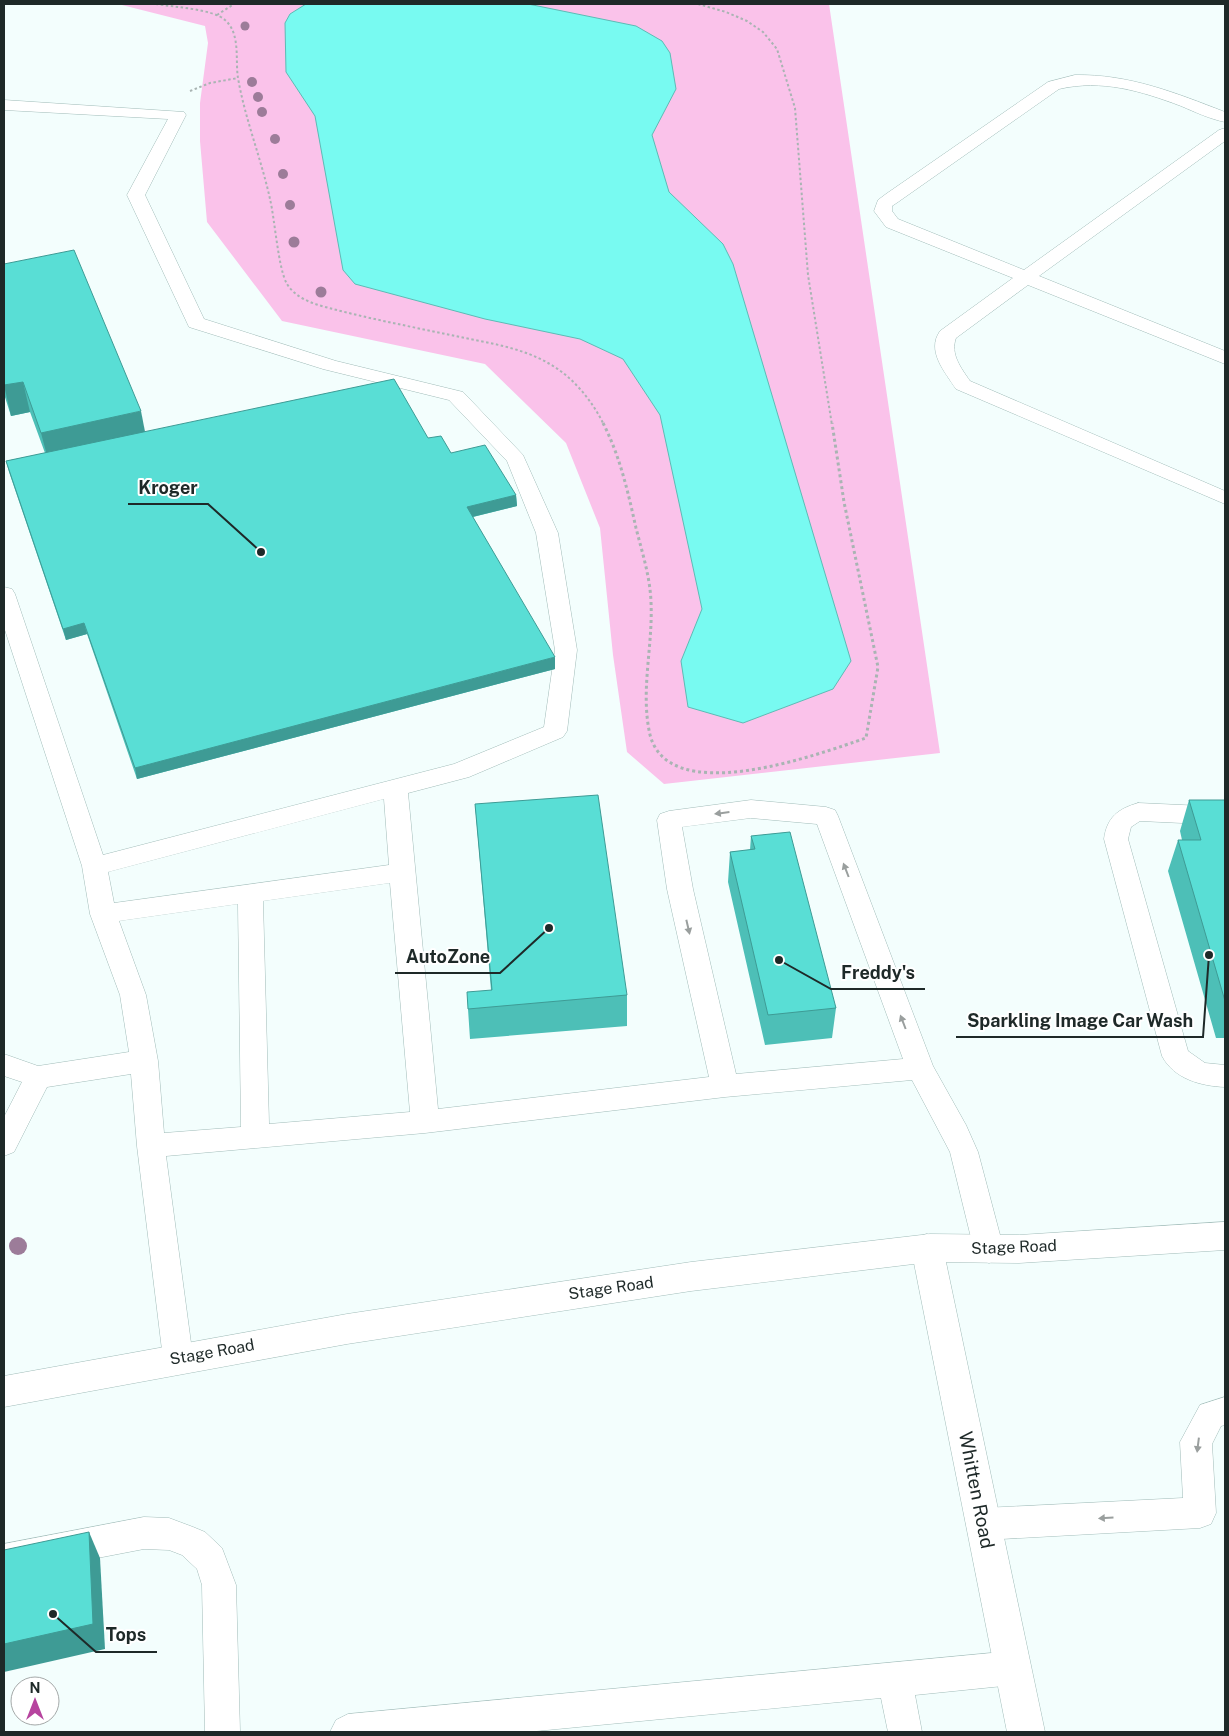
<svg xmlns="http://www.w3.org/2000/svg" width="1229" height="1736" font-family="'Public Sans',sans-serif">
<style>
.green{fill:#fac2ea}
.water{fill:#78faf1;stroke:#5dbbb5}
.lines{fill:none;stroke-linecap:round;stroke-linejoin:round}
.lane-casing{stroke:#a1bcb9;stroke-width:1}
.street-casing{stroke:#a1bcb9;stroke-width:1}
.secondary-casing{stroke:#a1bcb9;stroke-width:1}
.path-far1{stroke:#a9b4b3;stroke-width:2;stroke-dasharray:2.5 2.5;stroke-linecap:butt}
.path{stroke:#a9b4b3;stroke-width:3;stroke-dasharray:3 3;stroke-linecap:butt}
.lane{fill:#fff;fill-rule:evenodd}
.street{fill:#fff;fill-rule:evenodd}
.secondary{fill:#fff;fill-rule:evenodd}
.tree{fill:#9c7c99}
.wall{fill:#4dbfb7}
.shaded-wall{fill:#3e9b95}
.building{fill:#59ded5;stroke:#3e9b95}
.oneway{fill:#9a9f9e}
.labels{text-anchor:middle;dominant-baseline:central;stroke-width:4;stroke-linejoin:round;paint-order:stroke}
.street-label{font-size:16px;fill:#1e2928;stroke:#fff}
.near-street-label{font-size:19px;fill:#1e2928;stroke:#fff}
.leader{fill:none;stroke:#1e2928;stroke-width:2}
.callout-dot{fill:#1e2928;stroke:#fff;stroke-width:2}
.callout-label{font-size:18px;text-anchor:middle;font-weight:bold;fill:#1e2928;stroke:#fff;stroke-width:4;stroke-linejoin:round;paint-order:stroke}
</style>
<rect width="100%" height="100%" fill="#f3fefd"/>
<!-- green -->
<path class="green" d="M118,4h711l111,749 -276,31 -37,-32 -14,-97 -13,-127 -34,-85 -81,-79 -203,-43 -75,-99 -7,-81v-38l8,-60 -3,-17z"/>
<!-- water -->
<path class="water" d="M306,4h222l108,22 26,15 8,12 6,36 -24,46 17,57 54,52 10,20 118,397 -18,28 -90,34 -55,-16 -7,-46 21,-52 -42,-194 -37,-56 -43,-20 -95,-20 -130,-35 -12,-14 -28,-154 -29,-44 -1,-49 5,-9z"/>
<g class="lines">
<defs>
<g id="lane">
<path d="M1075,75c54,-1 101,18 150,37v10c-15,-3 -30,-10 -44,-16 -40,-15 -79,-27 -122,-17l-161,113 -6,4v5l6,8 126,51 195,-140 6,-2v13l-186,135 186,75v13l-197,-79 -72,53c-6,16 5,30 14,43l255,110v13l-269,-115c-11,-17 -30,-38 -16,-58l73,-53 -127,-51 -12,-16 4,-11 8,-6 162,-112z"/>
<path d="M4,100l180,12 2,3 -41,80 59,124 132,42 127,31 60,63 35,78 19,117 -10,81 -4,6 -94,40 -61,16 30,316 271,-32 -42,-188 -10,-69 3,-6 9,-3 82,-11 75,7 9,3 3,6 95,250 33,59 12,27 26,98 -5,9 -10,4 -10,-4 -5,-9 -24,-98 -38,-72 -187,17 -300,36 -259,23 27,202 -4,10 -11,4 -11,-4 -4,-10 -26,-212 -6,-72 -84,13 -33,65 -10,4v-39l18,-35 -18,-6v-22l34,12 91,-14 -9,-57 -30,-81 -8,-48 -78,-239v-40l8,2 3,5 88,261 351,-91 90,-37 11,-77 -19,-117 -29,-72 -58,-61 -126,-31 -134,-42 -62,-132 41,-76 -164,-9zM384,799l5,66 -275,38 -6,-31zM751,818l66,6 86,235 -167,15 -43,-185 -11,-62zM390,883l20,229 -141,12 -6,-223zM238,904l3,223 -77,6 -6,-72 -12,-66 -27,-74z"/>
<path d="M1138,803l87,4v18l-85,-4 -9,6 -3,12 60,212 17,12 20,2v22c-24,-1 -51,-8 -63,-31l-58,-217c3,-22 14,-30 34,-36z"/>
<path d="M1225,1397v28l-4,1 -9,18 4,69 -5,11 -11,4 -216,12 -12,-5 -4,-11 4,-11 12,-5 199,-10 -3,-56 20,-37z"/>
<path d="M144,1517l25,1 24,9 12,5 17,16 14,37 4,147h-35l-3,-147 -5,-16 -15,-14 -13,-5 -25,-1 -140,27v-32z"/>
<path d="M1013,1651l12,5 5,12 -5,12 -12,5 -98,10 7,37h-34l-7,-34 -355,34h-196l6,-12 12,-6z"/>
</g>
<path id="street" d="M927,1234l11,4 5,10 102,484h-38l-96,-484 5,-10z"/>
<path id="secondary" d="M1225,1222v28l-206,13 -89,-1 -239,29 -344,53 -343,63v-31l343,-62 344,-52 239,-28 89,1z"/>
</defs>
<!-- lane casing -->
<use href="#lane" class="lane-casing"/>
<!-- street casing -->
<use href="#street" class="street-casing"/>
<!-- secondary casing -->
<use href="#secondary" class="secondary-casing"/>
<!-- path-far1 -->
<g class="path-far1">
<path d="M156,4c17,3 57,5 69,16 16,14 10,40 13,58 7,41 23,80 32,121 5,21 8,69 17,85 10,16 30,21 46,25 42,11 85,19 127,28 30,6 62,11 88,26 24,13 44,37 56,62"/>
<path d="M698,4l28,8 21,9 16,11 14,17 18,59 13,167 24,150"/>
<path d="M217,15l17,-11"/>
<path d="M190,91l20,-8 28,-5"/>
</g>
<!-- path -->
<path class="path" d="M603,423c17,33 25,69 33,105 6,24 14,48 15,74 2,43 -10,86 -2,128 14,82 170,24 217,8l12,-71 -34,-165 -12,-79"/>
<!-- lane -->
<use href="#lane" class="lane"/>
<!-- street -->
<use href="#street" class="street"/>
<!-- secondary -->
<use href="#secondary" class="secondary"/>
</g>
<!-- trees -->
<g class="tree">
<circle cx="245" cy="26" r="4.5"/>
<circle cx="252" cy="82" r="5"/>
<circle cx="258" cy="97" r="5"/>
<circle cx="262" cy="112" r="5"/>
<circle cx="275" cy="139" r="5"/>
<circle cx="283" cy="174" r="5"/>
<circle cx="290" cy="205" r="5"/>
<circle cx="294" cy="242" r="5.5"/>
<circle cx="321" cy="292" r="5.5"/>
<circle cx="18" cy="1246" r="9"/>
</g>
<!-- wall -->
<g class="wall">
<path d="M4,264l141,168 283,6 88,57 1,11 -44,11 82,152 -418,110 -50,-145 -21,6 -57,-168 -3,-11 39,-8 -15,-41 -19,4 -7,-22z"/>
<path d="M1189,800h36v238h-9l-48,-167 10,-31h4l-2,-9z"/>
<path d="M475,804l152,191v31l-157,13 -2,-30 23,-19z"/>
<path d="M751,836l85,172 -4,30 -67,7 -37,-163 2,-30 20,-2z"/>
</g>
<!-- shaded-wall -->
<g class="shaded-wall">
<path d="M23,382l7,30 -19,4 -7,-31z"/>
<path d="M141,411l6,31 -98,21 -8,-30z"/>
<path d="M516,495l1,11 -49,12 -1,-11z"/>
<path d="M84,623l3,11 -21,6 -3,-11z"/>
<path d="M555,657v12l-418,110 -2,-11z"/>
<path d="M89,1532l11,26 5,91 -101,23v-28z"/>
</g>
<!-- building -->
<g class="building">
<path d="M74,250l67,161 -100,22 -18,-51 -19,3v-121z"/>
<path d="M394,379l34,59 13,-2 10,17 34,-8 31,50 -49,12 88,150 -420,111 -51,-145 -21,6 -57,-168z"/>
<path d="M598,795l29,200 -159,14 -1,-17 25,-2 -17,-186z"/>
<path d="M1189,800h36v201l-47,-161h23z"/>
<path d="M790,832l46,176 -68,7 -38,-163 25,-3 -4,-13z"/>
<path d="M89,1532l4,92 -89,20v-94z"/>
</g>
<!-- one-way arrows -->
<defs><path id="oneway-solid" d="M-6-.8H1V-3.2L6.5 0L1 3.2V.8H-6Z" transform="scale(1.25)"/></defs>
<g class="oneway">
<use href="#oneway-solid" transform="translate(722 813) rotate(173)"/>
<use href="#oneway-solid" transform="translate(846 870) rotate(-111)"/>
<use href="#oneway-solid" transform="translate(688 927) rotate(77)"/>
<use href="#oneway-solid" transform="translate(903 1022) rotate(-111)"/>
<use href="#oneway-solid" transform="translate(1198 1445) rotate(97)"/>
<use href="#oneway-solid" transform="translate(1106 1518) rotate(177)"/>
</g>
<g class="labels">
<!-- street labels -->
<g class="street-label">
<text transform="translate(1014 1247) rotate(-2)">Stage Road</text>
<text transform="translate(611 1288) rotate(-8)">Stage Road</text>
<text transform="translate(212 1352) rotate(-10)">Stage Road</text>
</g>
<!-- near-street labels -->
<g class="near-street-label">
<text transform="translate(977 1490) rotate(79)">Whitten Road</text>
</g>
</g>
<!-- callouts -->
<path class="leader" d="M261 552L208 504H128M549 928L500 973H395M779 960L831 989H925M1209 955L1203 1037H956M53 1614L96 1652H157"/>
<g class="callout-dot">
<circle cx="261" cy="552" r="5"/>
<circle cx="549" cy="928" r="5"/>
<circle cx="779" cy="960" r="5"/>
<circle cx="1209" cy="955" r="5"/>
<circle cx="53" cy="1614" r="5"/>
</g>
<g class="callout-label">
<text x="168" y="494">Kroger</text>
<text x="448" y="963">AutoZone</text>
<text x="878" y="979">Freddy's</text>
<text x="1080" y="1027">Sparkling Image Car Wash</text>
<text x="126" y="1641">Tops</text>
</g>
<!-- border -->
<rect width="1229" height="1736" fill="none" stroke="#1e2928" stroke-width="10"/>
<!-- north arrow -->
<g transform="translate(35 1701)"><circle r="24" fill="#ffffff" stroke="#a5a9a9"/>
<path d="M0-4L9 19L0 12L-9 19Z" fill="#b7449f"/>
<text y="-8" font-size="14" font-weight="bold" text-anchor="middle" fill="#1e2928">N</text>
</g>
</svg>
